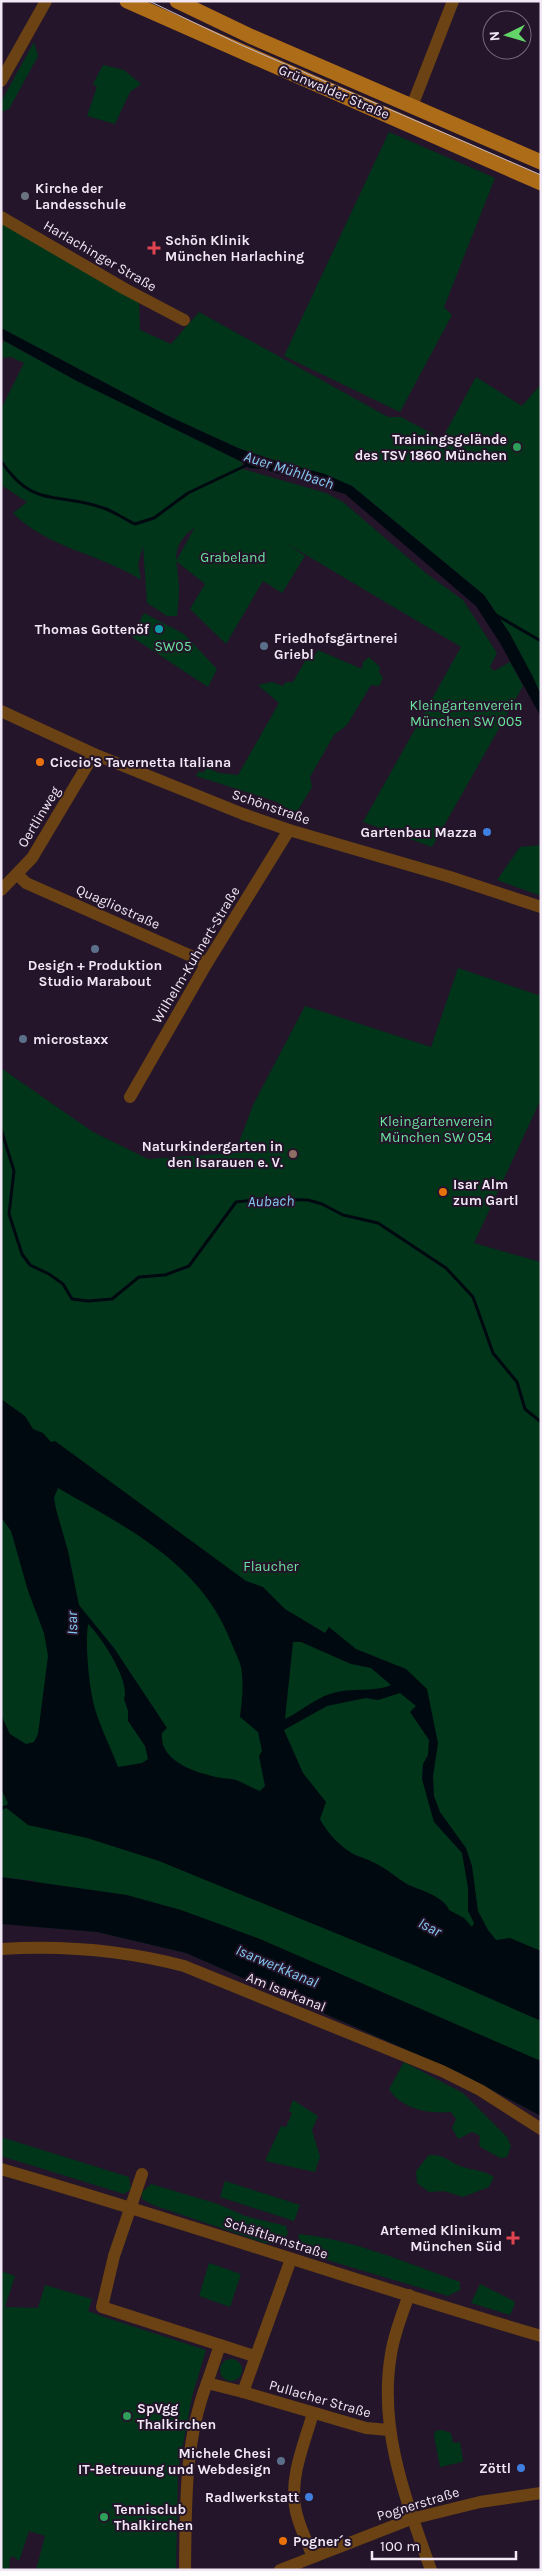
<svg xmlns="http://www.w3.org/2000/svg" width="542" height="2571" font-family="Karla,sans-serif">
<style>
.green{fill:#00351a}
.water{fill:#010910;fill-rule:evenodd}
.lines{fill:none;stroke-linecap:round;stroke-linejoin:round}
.stream{stroke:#010910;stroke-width:3}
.minor{stroke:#6a4213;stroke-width:12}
.major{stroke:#ad6c18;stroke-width:15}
.tram{stroke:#c3b8c7;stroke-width:1}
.worship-dot{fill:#6b7280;stroke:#24152a;stroke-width:2}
.health-dot{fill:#e0444e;stroke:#24152a;stroke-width:2}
.leisure-dot{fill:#2e9e5b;stroke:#24152a;stroke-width:2}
.culture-dot{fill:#0f9aa8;stroke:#24152a;stroke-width:2}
.service-dot{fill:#5c6f8a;stroke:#24152a;stroke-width:2}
.food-dot{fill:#e8710a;stroke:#24152a;stroke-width:2}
.shop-dot{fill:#3f7fe0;stroke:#24152a;stroke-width:2}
.education-dot{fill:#8d6e63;stroke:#24152a;stroke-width:2}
.labels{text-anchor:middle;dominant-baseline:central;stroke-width:4;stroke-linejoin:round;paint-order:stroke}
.street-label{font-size:14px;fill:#f1e7f5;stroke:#24152a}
.poi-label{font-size:14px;font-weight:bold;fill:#f1e7f5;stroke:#24152a;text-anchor:start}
.park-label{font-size:14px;fill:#6ae49d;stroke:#24152a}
.water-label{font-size:15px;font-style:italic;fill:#85c9f3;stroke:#24152a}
</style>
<rect width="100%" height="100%" fill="#24152a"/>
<!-- green -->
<g class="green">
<path d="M34,42l4,14 -29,53 -8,3v-10z"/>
<path d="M103,65l21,5 17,14 -11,8 -15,32 -28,-8 10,-29 -4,-3z"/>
<path d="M389,132l106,46 -51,129 8,8 -52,97 -116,-56z"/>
<path d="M1,223l138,78 1,29 31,14 28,-32 189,105h13l41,22 34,-62 46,29 19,-22v311l-31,-61 -26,-39 -132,-109 -114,-38 -72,-33 -165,-87z"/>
<path d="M4,341l73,40 165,81 1,7 83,24 17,9 84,72 36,26 34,53 -7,14 4,4 16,-9 13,24 -91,161 -69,-25 98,-175 -175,-104 19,13 -23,37 -19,-12 -37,63 -36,-35 15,-25 -29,-23 19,-34c-27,21 -17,33 -16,61 0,9 -1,19 -2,28h-10l-20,-13 -4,-57 -5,19 3,15c-40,-26 -94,-32 -128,-67l14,-11 -26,-17v-76l23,-46 -13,-6 -10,1v-11z"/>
<path d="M144,613l40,21 33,35 -9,18 -76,-50z"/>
<path d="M318,650l44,19 1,-7 6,-5 11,10 -1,5 4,6 -4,8 -8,-1 -24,40 -13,10 -24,42 2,10 -17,28 -18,-13 -81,-26 3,-5 4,2 4,-5 12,5 19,2 41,-72 -21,-18 14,-3 11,4 3,-4h7l12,-21 7,-2z"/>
<path d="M541,845v51l-44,-16 23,-33z"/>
<path d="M458,968l83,28v103l-67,144 67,19v854l-81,-43 -274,-120 -89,-21 -67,-6 5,-45 -34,-4v-809l92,64 55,27 87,-6 18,-48 52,-99 126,41z"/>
<path d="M404,2062l59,31 44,44 4,9 -4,11 -7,1 -21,-12 1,-10 -8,-4 -14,7 -6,-11 4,-9 -5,-7c-22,2 -50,-3 -62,-23z"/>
<path d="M293,2100l25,16 -6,14 8,27 -5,15 -50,-11 16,-35 5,1 6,-14 -3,-2z"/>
<path d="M1,2137l128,40 2,12 -7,5 -123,-38z"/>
<path d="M429,2155c19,0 19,7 34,12 12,4 20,3 31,10l-5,10 -26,10 -19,-6 -15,1 -12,-9 -1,-12z"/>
<path d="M225,2181l75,24 -6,16 -74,-24z"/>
<path d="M151,2184l67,20 27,12 41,10 2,7 -6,11 -17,-1 -112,-38 -11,-6v-7z"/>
<path d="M299,2234c56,6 108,29 161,48v8l-12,6 -138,-41 -13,-8z"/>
<path d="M209,2263l32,11 -11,33 -31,-11z"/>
<path d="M1,2271l14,5 -10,31 33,1 7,-23 47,14 -4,12 16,6 102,33 -14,47 -14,74 -2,99h-140l9,-34 -16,-5 -10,30 -6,-5 -3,2 -1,12h-8z"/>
<path d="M480,2284l34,17 1,3 -5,11 -39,-12z"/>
<circle cx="231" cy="2370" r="11"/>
<path d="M442,2430l9,3 2,10 7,-1 3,18 -1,2 -22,5 -6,-31 1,-5z"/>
</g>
<!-- water -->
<g class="water">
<path d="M1,328l165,87 72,33 31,11 56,15 27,12 132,109 26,39 23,43 8,18v22l-41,-74 -24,-37 -131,-112 -82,-25 -14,-1 -7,-6 -165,-81 -74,-41z"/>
<path d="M1,1399l24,17 8,13 10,4 8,9 4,-1 191,140 17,6 22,22 40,24 4,-6 27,22 50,20 21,20 11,54 -5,34 1,19 6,16 26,36 6,18 6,45 10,19 8,10 14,-2 31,13v70l-125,-55 -257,-105 -72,-23 -59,-13 -23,-18 3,-4 -7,-14v-74l9,19 16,10 8,-2 4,-8 10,-78 -4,-23 -16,-42 -17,-60 -10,-14zM58,1488c69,40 143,75 173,154 3,8 8,17 10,25 3,16 1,33 -1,50l18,15 4,19 -3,5 6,30 -5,5c-8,-3 -16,-8 -24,-11 -6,-2 -14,-1 -20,-3 -22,-5 -57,-16 -54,-44l5,-5 -53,-80 -35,-43 -11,-54 -12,-42 -2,-11zM88,1624c13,12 43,58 36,75l4,12v10l17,25 3,13 -6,4 -24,4c-7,-19 -17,-38 -23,-58 -6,-22 -10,-62 -7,-85zM293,1642h8l50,22 20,4 20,17c-16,7 -37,3 -54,7 -20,4 -35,19 -52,27zM400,1693l16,13 -6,6 19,28 -1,15 -5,9 -1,15 6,22 6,21 28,31 6,35v23l6,12 -2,4 -8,-9 -15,-8c-5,-14 -30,-20 -42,-26 -9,-5 -16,-12 -25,-17 -8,-5 -16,-8 -24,-11 -15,-6 -31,-23 -38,-37l6,-17 -23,-29 -19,-43 43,-24 39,-8 12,2z"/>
<path d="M1,1877l126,18 54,15 79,29 244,106 37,16v55l-81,-43 -274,-120 -89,-21 -96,-8z"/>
</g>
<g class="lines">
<!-- stream -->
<g class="stream">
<path d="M1,461c33,49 56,30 102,47 11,3 21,11 32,16l19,-6 34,-25 61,-29"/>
<path d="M496,615l45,26"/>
<path d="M1,1129l13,42 -5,43 13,40 8,11 19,9 14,10 9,15 16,2 24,-2 27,-22 26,-2 24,-9 47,-64 26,-3 46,1 14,4 21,11 35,8 68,45 27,29 20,56 24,29 8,27 16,13"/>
<path d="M1,1808l4,-1"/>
</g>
<!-- minor -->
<g class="minor">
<path d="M1,81l45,-80"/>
<path d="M412,106l41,-105"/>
<path d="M1,217l124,72 59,31"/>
<path d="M1,711l93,43 149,60 46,16 161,47 91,30"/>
<path d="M18,875l8,8 181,80"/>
<path d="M1,890l31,-32 62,-104"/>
<path d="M130,1097l77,-134 82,-133"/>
<path d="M1,1949c63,-4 122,1 183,17l258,105 38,19 61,39"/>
<path d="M1,2169c181,52 359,114 540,167"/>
<path d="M142,2174l-28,82 -12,51 118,38"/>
<path d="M409,2295c-7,19 -15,39 -18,59 -13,75 15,146 40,216"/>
<path d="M254,2356l-34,-11 -13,38 36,9 48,-133"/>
<path d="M243,2392l123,36 23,2"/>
<path d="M313,2413c-8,29 -23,62 -18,93 2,17 12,35 18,51"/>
<path d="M185,2570c1,-63 -1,-128 22,-187"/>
<path d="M280,2570l131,-51 69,-17 61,-9"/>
</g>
<!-- major -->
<g class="major">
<path d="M127,1l414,182"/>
<path d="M177,1l73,35 291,126"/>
</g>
<!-- tram -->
<path class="tram" d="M149,1l92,44 300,130"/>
</g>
<!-- markers -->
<circle class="worship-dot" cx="25" cy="196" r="5"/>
<g class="health-dot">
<path d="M151.5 240.5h5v5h5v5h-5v5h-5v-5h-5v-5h5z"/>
<path d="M510.5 2230.5h5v5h5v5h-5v5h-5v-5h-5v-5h5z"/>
</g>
<g class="leisure-dot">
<circle cx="517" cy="447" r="5"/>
<circle cx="127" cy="2416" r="5"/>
<circle cx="104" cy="2517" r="5"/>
</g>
<circle class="culture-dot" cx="159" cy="629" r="5"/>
<g class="service-dot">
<circle cx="264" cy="646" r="5"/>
<circle cx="95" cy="949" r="5"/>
<circle cx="23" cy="1039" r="5"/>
<circle cx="281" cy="2461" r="5"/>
</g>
<g class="food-dot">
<circle cx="40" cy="762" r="5"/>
<circle cx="443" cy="1192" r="5"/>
<circle cx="283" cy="2541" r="5"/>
</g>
<g class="shop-dot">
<circle cx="487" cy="832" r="5"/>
<circle cx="521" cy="2468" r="5"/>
<circle cx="309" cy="2497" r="5"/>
</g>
<circle class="education-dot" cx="293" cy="1154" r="5"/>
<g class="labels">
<!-- street labels -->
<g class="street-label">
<text transform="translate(334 92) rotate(23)">Grünwalder Straße</text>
<text transform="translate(100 256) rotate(30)">Harlachinger Straße</text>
<text transform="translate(271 807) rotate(19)">Schönstraße</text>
<text transform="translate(39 817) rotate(-59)">Oertlinweg</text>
<text transform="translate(118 907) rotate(24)">Quagliostraße</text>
<text transform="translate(196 955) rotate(-59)">Wilhelm-Kuhnert-Straße</text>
<text transform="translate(286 1992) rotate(22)">Am Isarkanal</text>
<text transform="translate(276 2238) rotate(18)">Schäftlarnstraße</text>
<text transform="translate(320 2399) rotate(16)">Pullacher Straße</text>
<text transform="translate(418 2504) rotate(-17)">Pognerstraße</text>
</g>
<!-- poi labels -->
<g class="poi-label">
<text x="35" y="188">Kirche der<tspan x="35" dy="16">Landesschule</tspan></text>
<text x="165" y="240">Schön Klinik<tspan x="165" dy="16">München Harlaching</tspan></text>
<text x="507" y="439" text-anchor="end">Trainingsgelände<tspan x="507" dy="16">des TSV 1860 München</tspan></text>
<text x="149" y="629" text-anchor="end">Thomas Gottenöf</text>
<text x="274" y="638">Friedhofsgärtnerei<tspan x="274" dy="16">Griebl</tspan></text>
<text x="50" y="762">Ciccio'S Tavernetta Italiana</text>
<text x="477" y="832" text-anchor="end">Gartenbau Mazza</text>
<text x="95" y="965" text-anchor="middle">Design + Produktion<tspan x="95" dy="16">Studio Marabout</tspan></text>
<text x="33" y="1039">microstaxx</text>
<text x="283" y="1146" text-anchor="end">Naturkindergarten in<tspan x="283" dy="16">den Isarauen e. V.</tspan></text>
<text x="453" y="1184">Isar Alm<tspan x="453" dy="16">zum Gartl</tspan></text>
<text x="502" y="2230" text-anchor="end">Artemed Klinikum<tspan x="502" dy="16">München Süd</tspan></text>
<text x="137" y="2408">SpVgg<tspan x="137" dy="16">Thalkirchen</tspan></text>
<text x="271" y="2453" text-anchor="end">Michele Chesi<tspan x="271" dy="16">IT-Betreuung und Webdesign</tspan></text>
<text x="511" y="2468" text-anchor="end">Zöttl</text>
<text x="299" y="2497" text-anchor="end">Radlwerkstatt</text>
<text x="114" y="2509">Tennisclub<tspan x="114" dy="16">Thalkirchen</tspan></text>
<text x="293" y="2541">Pogner´s</text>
</g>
<!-- park labels -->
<g class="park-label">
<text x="233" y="557">Grabeland</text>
<text x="173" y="646">SW05</text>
<text x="466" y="705">Kleingartenverein<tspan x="466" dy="16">München SW 005</tspan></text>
<text x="436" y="1121">Kleingartenverein<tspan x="436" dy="16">München SW 054</tspan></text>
<text x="271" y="1566">Flaucher</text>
</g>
<!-- water labels -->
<g class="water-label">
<text transform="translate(289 470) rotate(18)">Auer Mühlbach</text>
<text transform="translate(271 1201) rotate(-1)">Aubach</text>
<text transform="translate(72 1623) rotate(-91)">Isar</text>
<text transform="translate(430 1927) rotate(28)">Isar</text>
<text transform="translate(277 1966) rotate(23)">Isarwerkkanal</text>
</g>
</g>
<!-- border -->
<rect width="542" height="2571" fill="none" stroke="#f1e7f5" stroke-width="5"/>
<!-- north arrow -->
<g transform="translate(507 35) rotate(265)"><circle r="24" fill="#24152a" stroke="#76697b"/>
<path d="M0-4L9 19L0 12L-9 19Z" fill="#63d468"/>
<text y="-8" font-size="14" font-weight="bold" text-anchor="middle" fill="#f1e7f5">N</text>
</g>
<!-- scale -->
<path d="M372 2551v8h144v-8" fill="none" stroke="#f1e7f5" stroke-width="2.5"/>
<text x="380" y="2551" font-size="15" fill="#f1e7f5" stroke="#24152a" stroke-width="4" paint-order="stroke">100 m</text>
</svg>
